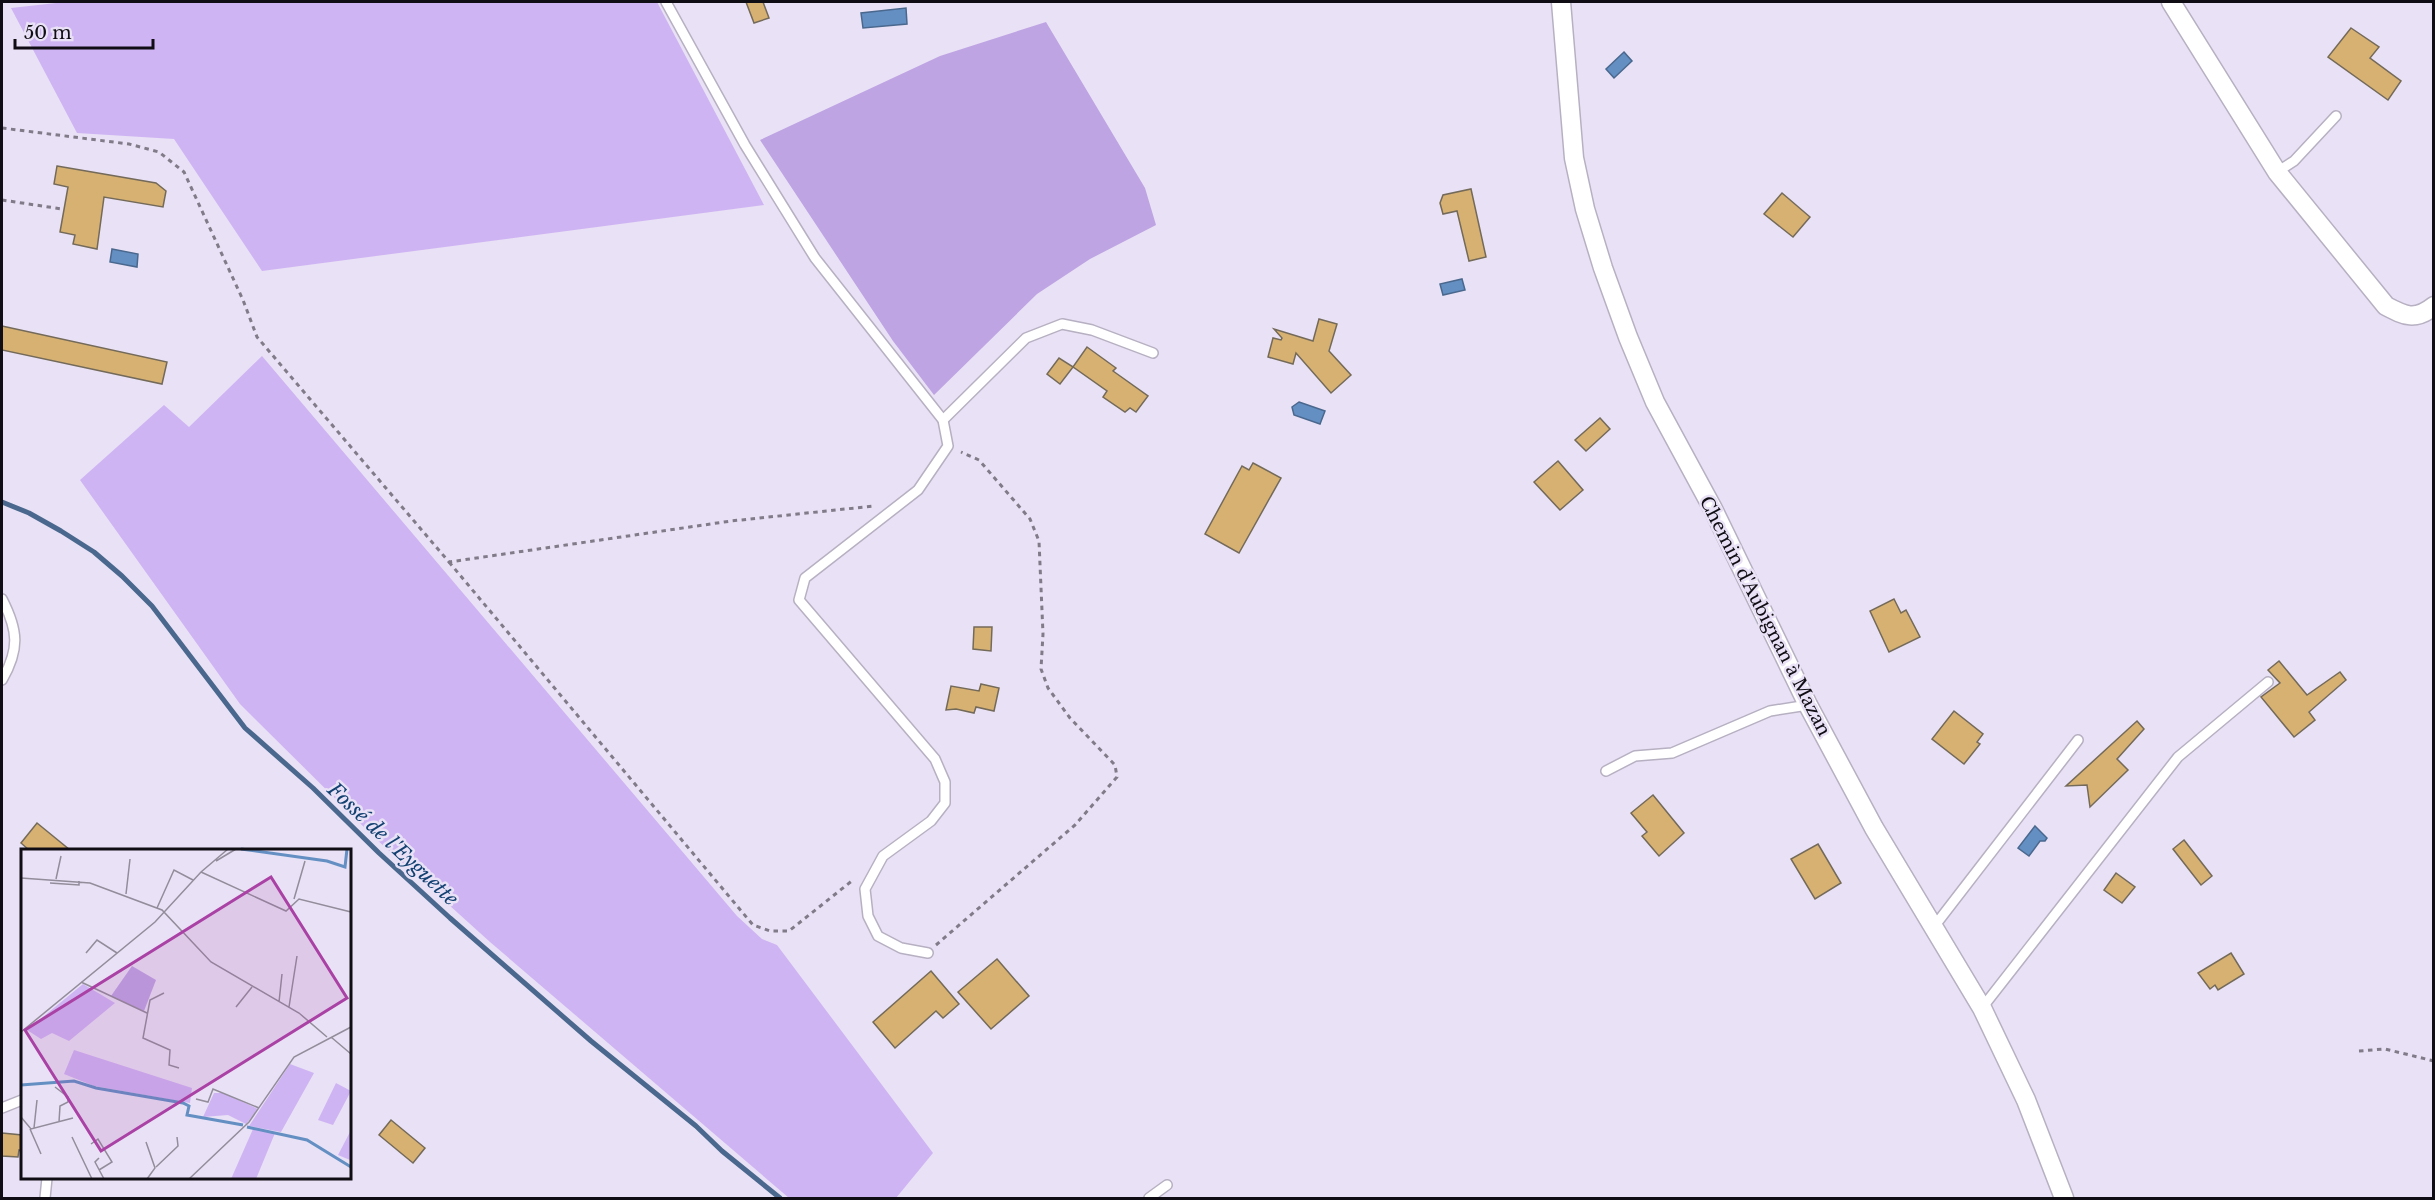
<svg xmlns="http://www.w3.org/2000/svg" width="2435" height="1200" font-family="'Libre Baskerville',serif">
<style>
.green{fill:#cfb4f3}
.forest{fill:#bea4e3}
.water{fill:#638fc3;stroke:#4a688e;stroke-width:1.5}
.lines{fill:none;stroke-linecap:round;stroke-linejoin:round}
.stream{stroke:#4a688e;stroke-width:5}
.building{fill:#d7b171;stroke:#746a5a;stroke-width:1.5}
.service-casing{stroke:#b7b0c2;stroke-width:12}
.minor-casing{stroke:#b7b0c2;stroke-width:21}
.path{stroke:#817b89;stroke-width:3;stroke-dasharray:4.5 4.5;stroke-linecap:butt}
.service{stroke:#fff;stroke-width:9}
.minor{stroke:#fff;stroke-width:18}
.labels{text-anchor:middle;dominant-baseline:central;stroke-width:5;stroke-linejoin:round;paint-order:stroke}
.street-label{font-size:18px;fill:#100d14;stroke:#e9e1f5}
.water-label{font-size:20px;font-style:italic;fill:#114071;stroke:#e9e1f5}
.inset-river{fill:none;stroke:#638fc3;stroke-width:3}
.inset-road{fill:none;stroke:#928c9b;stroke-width:1.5}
.view{fill:#aa42a5;fill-opacity:0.15;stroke:#aa42a5;stroke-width:3}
.inset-edge{fill:none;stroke:#100d14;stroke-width:3}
</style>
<rect width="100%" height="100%" fill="#e9e1f5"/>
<!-- green -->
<g class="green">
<path d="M65,2h592l107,203 -502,66 -88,-132 -97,-6 -66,-125z"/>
<path d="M262,356l475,560 25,23 15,6 156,208 -37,45h-107l-299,-256 -114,-103 -136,-135 -160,-224 84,-75 25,22z"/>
</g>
<!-- forest -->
<path class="forest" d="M1046,22l99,166 11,37 -66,34 -53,35 -103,101 -41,-54 -133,-201 180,-84z"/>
<!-- water -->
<g class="water">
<path d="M906,8l1,16 -44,4 -2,-15z"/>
<path d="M1624,52l8,9 -18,17 -8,-9z"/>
<path d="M112,249l26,5 -1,13 -27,-5z"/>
<path d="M1462,279l3,11 -22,5 -3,-11z"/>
<path d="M1299,402l26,9 -5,13 -26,-9 -2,-8z"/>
<path d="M2035,826l12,12 -2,3h-5l-11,15 -11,-8z"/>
</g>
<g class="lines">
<!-- stream -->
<path class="stream" d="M2,502l27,11 32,18 33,21 28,24 30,30 93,122 68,60 66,65 71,65 141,123 105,85 26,25 58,47"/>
</g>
<!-- building -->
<g class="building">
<path d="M746,2h17l6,16 -15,5z"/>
<path d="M2351,28l28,19 -9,11 31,23 -13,19 -60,-43z"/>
<path d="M57,166l99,17 10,8 -3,16 -59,-10 -7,52 -24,-5 2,-9 -15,-3 8,-45 -14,-3z"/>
<path d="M1471,189l15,68 -17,4 -12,-50 -14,3 -3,-11 3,-8z"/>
<path d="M1782,193l28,24 -17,20 -29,-23z"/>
<path d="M1319,319l18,5 -8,27 22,24 -20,18 -35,-40 -3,11 -25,-7 5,-19 8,2 1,-2 -8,-9 39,12z"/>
<path d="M2,326l165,36 -5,22 -160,-34z"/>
<path d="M1087,347l29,21 -3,3 35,25 -12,16 -6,-4 -5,4 -22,-15 4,-6 -34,-24 -13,17 -13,-10 12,-16 14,9z"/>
<path d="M1600,418l10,11 -24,22 -11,-11z"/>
<path d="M1558,461l25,29 -23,20 -26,-28z"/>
<path d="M1253,463l28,15 -42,75 -34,-19 37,-68 7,4z"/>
<path d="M1894,599l7,14 5,-3 14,27 -31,15 -19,-41z"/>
<path d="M974,627h18l-1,24 -18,-2z"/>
<path d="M2279,661l28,34 33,-23 6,8 -37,32 6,8 -21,17 -33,-40 19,-14 -12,-13z"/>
<path d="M981,684l18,4 -5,23 -18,-4 -2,6 -18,-4 -10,1 5,-24 28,5z"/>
<path d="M1954,711l29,23 -6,8 3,2 -16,20 -32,-25z"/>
<path d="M2137,721l7,8 -27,30 11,11 -38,37 -3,-22 -21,1z"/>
<path d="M1653,795l31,38 -25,23 -17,-20 5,-4 -16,-19z"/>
<path d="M37,823l33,27h-41l-8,-7z"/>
<path d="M2184,840l28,36 -11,9 -28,-36z"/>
<path d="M1818,844l23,39 -26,16 -24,-40z"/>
<path d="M2116,873l19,14 -13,16 -18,-13z"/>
<path d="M2231,953l13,21 -26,16 -3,-5 -5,4 -12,-16z"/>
<path d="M997,959l32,37 -38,33 -33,-37z"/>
<path d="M931,971l28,33 -16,14 -7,-7 -41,37 -22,-26z"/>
<path d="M391,1120l34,28 -12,15 -34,-28z"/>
<path d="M2,1133l20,2v16l-3,-1 -1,7 -16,-1z"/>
</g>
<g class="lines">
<defs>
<g id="service">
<path d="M666,2l79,143 70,113 128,162 5,26 -30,44 -113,88 -6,22 136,159 10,23v21l-14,18 -48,35 -18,33 3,27 10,20 23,12 27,5"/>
<path d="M2277,172l17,-11 42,-45"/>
<path d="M943,420l83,-82 36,-14 30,6 61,23"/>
<path d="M2,599c16,31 18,50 0,81"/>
<path d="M1606,771l29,-15 37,-3 98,-42 38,-6"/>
<path d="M1933,928l145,-188"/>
<path d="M1982,1008l196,-251 90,-75"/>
<path d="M2,1108l20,-8"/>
<path d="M45,1198l2,-20"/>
<path d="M1149,1198l18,-13"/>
</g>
<g id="minor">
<path d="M1561,2l13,156 11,51 18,59 25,69 27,65 58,107 95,196 66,123 108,180 44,92 38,98"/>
<path d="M2171,2l106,170 109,134c19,10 29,15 48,0"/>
</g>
</defs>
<!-- service casing -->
<use href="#service" class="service-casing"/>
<!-- minor casing -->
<use href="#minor" class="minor-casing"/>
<!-- path -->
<g class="path">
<path d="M2,128l127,16 30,8 25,20 59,128 14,37 192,225 282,-41 143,-15"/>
<path d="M2,200l60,9"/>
<path d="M449,562l304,363 17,6h19l64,-51"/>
<path d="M936,945l139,-120 42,-48 -2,-12 -45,-47 -22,-30 -7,-19 2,-35 -4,-93 -9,-22 -51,-59 -18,-8"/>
<path d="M2359,1051l26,-2 49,12"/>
</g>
<!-- service -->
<use href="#service" class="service"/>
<!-- minor -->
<use href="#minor" class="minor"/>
</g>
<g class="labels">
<!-- street labels -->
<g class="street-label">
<text transform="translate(1765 616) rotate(63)">Chemin d'Aubignan à Mazan</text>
</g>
<!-- water labels -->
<g class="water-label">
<text transform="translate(393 844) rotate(43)">Fossé de l'Eyguette</text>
</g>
</g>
<!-- overview -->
<g transform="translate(21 849)">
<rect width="330" height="330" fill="#e9e1f5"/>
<path d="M62,135l32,19 -46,38 -17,-8 -11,6 -14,-9zM53,201l118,38 -2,15 -96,-17 -30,-12zM269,215l24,9 -33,59 -32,-6zM315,234l15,8 -18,34 -15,-5zM193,244h9l35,16 -12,15 -18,-9 -25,2zM232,280l22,4 -19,46h-25zM329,283l1,1v32l-1,-5 -12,-5z" fill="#cfb4f3"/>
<path d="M111,117l24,14 -12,31 -33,-15z" fill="#bea4e3"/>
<path class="inset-river" d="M220,0l86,12 18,6 2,-18M0,236l53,-4 22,7 87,15 6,3 -2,9 56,10M226,278l60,13 44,27"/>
<path class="inset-road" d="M195,12l20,-12M180,23l85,39 13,-12 52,13M0,29l69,5 72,27 49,52 88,51 28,24M35,30l5,-23M29,34l29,2v-4M105,45l4,-35M273,50l11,-38M136,59l17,-38 19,10M65,104l11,-13 20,13M60,133l66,31M143,144l-14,7 -7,38 27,12 -1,15 10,3M258,153l3,-28M215,158l16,-20M268,158l8,-51M0,183l134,-110 46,-50 27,-23M310,188l20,17M34,238l13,10v5l-8,4 -1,16M175,250l12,3 5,-13 46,19M0,268l10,12 42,-11M13,279l3,-28M9,280l11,25M51,288l20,42M125,293l9,26 -8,11M70,295l7,-5 14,23 -13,8M78,309l-4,4 9,17M135,318l22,-21 -1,-9M168,330l60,-57 45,-65 57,-30"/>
<path class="view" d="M250,28l76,121 -246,153 -76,-121z"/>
<rect width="330" height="330" class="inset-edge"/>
</g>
<!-- border -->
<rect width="2435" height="1200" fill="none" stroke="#100d14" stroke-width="6"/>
<!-- scale -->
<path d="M15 39v9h138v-9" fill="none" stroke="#100d14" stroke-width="3"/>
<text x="24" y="39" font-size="18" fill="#100d14" stroke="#e9e1f5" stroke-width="4.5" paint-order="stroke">50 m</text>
</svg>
